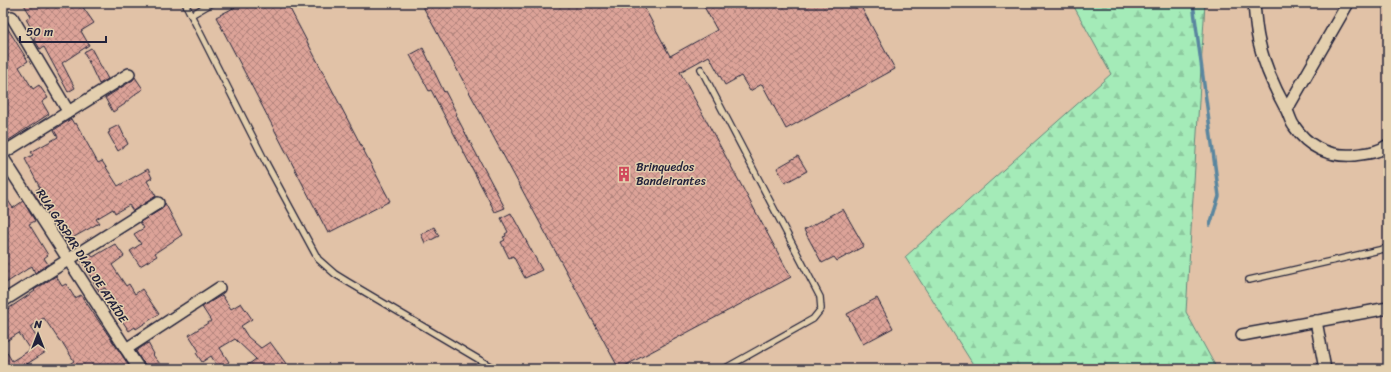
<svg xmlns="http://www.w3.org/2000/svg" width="1391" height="372" font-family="Sriracha,sans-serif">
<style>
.forest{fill:url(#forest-firs);stroke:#63867a}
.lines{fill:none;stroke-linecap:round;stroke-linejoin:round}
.stream{stroke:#5a869f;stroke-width:3.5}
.building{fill:url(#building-cross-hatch);stroke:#22223b}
.service-casing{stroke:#22223b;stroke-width:8}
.minor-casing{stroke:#22223b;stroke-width:14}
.service{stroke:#e3cfae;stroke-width:5.5}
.minor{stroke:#e3cfae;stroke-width:11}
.labels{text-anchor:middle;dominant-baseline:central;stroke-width:3;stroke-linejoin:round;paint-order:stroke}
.poi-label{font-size:12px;fill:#22223b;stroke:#e3cfae;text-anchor:start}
.street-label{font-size:12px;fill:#22223b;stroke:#e3cfae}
</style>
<defs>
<pattern id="forest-firs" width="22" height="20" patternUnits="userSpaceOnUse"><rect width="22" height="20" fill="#a4ebb8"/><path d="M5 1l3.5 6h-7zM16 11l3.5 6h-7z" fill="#8dc99f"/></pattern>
<pattern id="building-cross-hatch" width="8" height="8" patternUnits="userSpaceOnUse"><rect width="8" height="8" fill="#dca398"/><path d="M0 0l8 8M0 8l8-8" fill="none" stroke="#b2847d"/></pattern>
</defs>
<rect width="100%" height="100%" fill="#e1c2a7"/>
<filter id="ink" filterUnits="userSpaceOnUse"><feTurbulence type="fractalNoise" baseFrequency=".025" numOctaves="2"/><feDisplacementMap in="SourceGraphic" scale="8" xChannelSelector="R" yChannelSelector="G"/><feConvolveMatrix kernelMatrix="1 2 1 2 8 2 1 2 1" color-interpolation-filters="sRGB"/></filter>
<g filter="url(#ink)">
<!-- forest -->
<path class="forest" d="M1072,3h133l-19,309 31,57h-241l-71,-112 206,-183z"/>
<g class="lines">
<!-- stream -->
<path class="stream" d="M1193,3l26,193 -9,29"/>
</g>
<!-- building -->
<g class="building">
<path d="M23,3h57l14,20 -13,8 8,14 -27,18 13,25 -7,4 -24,-45 -4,2 -6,-10 2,-2 -10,-18 5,-3z"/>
<path d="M243,3h44l103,198 -62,32 -112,-216z"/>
<path d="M421,3h221l28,53 47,-26 -15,-27h157l36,66 -109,60 -24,-45 -12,7 -9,-15 -16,9 -16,-29 -29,16 111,205 -172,92z"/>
<path d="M3,21l25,40 -9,6 14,22 6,-4 9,13 -6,4 7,12 -46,30z"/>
<path d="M91,48l17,31 -9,5 -15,-32z"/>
<path d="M423,48l21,44 1,-1 12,23 -1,1 4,8 45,85 -10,4 -64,-122 -2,1 -19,-36z"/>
<path d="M135,77l8,12 -8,5v1l-10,8v1l-12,8 -8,-14 28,-18z"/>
<path d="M71,119l3,5 2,-1 22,40 4,-2 16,25 30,-17 4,9 -5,3 9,15 -23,15 -4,-6 -14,8 -2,-4 -17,10 3,4 -32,18 -15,-24 -4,-2 -14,-21 3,-2 -1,-2 4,-2 -15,-29 8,-4 -2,-3 27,-15 -4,-7z"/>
<path d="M119,125l9,19 -10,7 -10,-18 2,-1 -1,-2z"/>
<path d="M798,156l9,15 -22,12 -8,-15z"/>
<path d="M3,193l10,15 10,-7 12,20 -6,3 19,31 -4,3 4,6 -13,9 -3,-7 -29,19z"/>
<path d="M165,203l17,32 -27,18 2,3 -17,10 -10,-15 11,-7 -7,-10 10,-6 -4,-6 22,-13z"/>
<path d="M843,209l21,37 -27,15 -3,-4 -12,6 -18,-33z"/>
<path d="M511,213l31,57 -17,8 -12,-22 -4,2 -8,-16 4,-2 -2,-3 3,-1 -1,-2 3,-2 -7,-14z"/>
<path d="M434,227l5,9 -14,7 -4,-9z"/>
<path d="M115,244l9,12 -12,9 14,21 3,-2 6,10 7,-5 17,25 -23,15 -1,-2 -6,4 -14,-21 3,-2 -13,-20 -6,3 -18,-31 9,-6 3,3z"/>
<path d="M56,276l6,10 4,-2 9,14 6,-3 49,72 -3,2h-65l12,-8 -12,-19 -1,1 -17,-25 -14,9 16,25 -27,17h-16v-23l9,15 18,-11 -11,-17 -16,10v-31l32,-21 -1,-1z"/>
<path d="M222,295l9,14 10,-6 11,16 -11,7 7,11 13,11 9,-6 20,27h-48l14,-10 -21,-20 -15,9 9,14 -10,7 -8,-13 -9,6 -6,-9 3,-2 -10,-16 22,-14 -9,-14z"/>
<path d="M877,298l16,30 -30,16 -16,-30z"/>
<path d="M148,343l6,11 -1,1 11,14h-14l-9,-9 -5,-9z"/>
</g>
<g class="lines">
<defs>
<g id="service">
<path d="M185,3l80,158 53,98 17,15 13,8 147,87"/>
<path d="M191,15l21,-12"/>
<path d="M701,69l119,228 1,12 -8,10 -89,50"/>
<path d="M1249,280l139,-32"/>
</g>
<g id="minor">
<path d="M1254,3c1,13 2,27 5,39 5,22 15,45 26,65 4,6 5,14 9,19 14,21 35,31 60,29 13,-2 24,-2 34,-10"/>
<path d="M12,17l56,94"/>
<path d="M1287,109l61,-106"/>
<path d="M3,153l126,-79"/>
<path d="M3,158l136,211"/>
<path d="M3,301l155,-98"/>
<path d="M1316,321l9,48"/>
<path d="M1242,335l146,-27"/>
<path d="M126,349l93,-61"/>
</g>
</defs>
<!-- service casing -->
<use href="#service" class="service-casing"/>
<!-- minor casing -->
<use href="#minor" class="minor-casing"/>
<!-- service -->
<use href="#service" class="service"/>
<!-- minor -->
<use href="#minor" class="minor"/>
</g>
</g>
<!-- icons -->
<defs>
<symbol id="building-bare" viewBox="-9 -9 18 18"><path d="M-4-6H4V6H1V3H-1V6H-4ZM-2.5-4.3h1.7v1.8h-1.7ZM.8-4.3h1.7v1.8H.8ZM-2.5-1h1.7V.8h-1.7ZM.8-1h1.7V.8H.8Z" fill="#d1495b" stroke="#e3cfae" stroke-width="2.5" paint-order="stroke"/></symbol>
</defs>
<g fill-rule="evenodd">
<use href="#building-bare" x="613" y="163" width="22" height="22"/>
</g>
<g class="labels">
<!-- poi labels -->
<g class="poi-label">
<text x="636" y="167">Brinquedos<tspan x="636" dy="14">Bandeirantes</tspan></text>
</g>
<!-- street labels -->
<g class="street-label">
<text transform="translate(82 256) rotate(57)">RUA GASPAR DIAS DE ATAÍDE</text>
</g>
</g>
<!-- margin -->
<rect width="1391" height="372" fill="none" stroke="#e3cfae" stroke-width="16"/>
<rect x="8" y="8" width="1375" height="356" fill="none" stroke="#22223b" stroke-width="1.5" filter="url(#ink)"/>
<!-- north arrow -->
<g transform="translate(38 334)" stroke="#e3cfae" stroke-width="3" paint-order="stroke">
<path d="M0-3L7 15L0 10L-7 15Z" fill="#22223b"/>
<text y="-6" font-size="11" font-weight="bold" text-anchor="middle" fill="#22223b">N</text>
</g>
<!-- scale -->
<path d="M20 36v6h86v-6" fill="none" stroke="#22223b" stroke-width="2"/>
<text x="26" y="36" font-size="12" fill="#22223b" stroke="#e3cfae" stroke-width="3" paint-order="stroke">50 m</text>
</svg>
